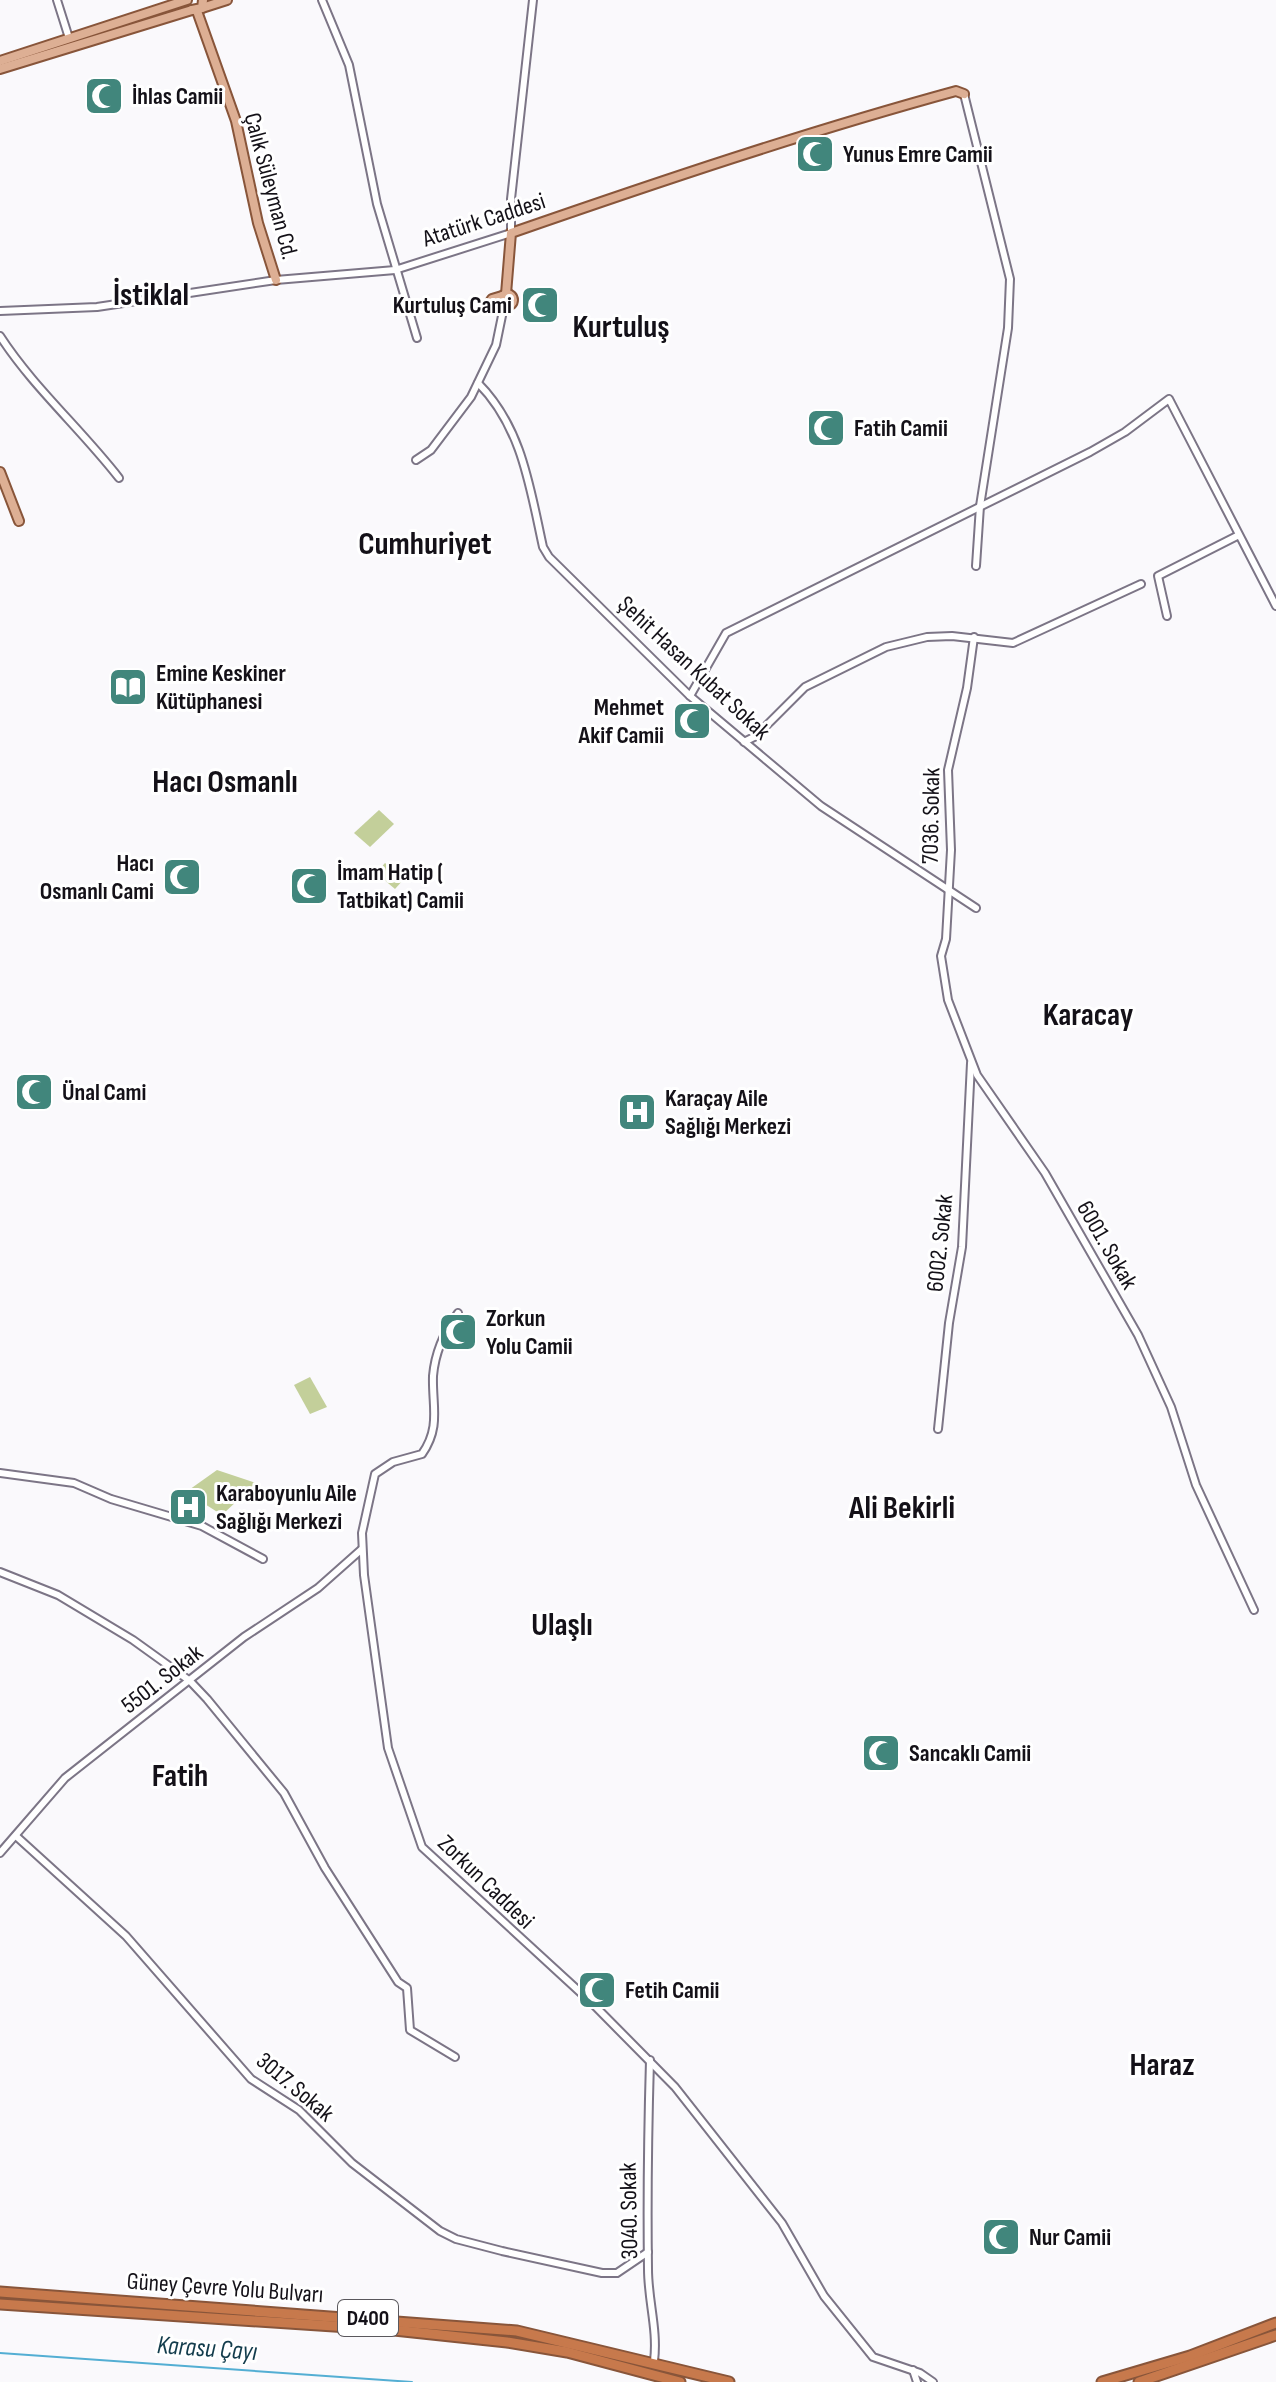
<svg xmlns="http://www.w3.org/2000/svg" width="1276" height="2382" font-family="'Sofia Sans Condensed',sans-serif">
<style>
.park{fill:#c3cf9a}
.lines{fill:none;stroke-linecap:round;stroke-linejoin:round}
.stream{stroke:#53aed3;stroke-width:2}
.minor-casing{stroke:#7c7586;stroke-width:10}
.major-casing{stroke:#88553a;stroke-width:12}
.highway-casing{stroke:#88553a;stroke-width:13}
.minor{stroke:#fff;stroke-width:6}
.major{stroke:#ddaf94;stroke-width:8}
.highway{stroke:#c7794c;stroke-width:9}
.labels{text-anchor:middle;dominant-baseline:central;stroke-width:6;stroke-linejoin:round;paint-order:stroke}
.shield{fill:#fff;stroke:#5a585d;stroke-width:2}
.shield-label{font-size:22px;font-weight:bold;fill:#141118}
.poi-label{font-size:24px;font-weight:bold;fill:#141118;stroke:#fff;text-anchor:start}
.street-label{font-size:24px;fill:#141118;stroke:#fff}
.water-label{font-size:26px;font-style:italic;fill:#133c4c;stroke:#fff}
.district-label{font-size:32px;font-weight:bold;fill:#141118;stroke:#fff}
</style>
<rect width="100%" height="100%" fill="#faf9fc"/>
<!-- park -->
<g class="park">
<path d="M379,810l15,14 -24,23 -16,-14z"/>
<path d="M385,863l19,16 -9,10 -19,-16z"/>
<path d="M310,1377l17,30 -17,7 -16,-29z"/>
<path d="M217,1470l39,13 -34,32 -36,-23z"/>
</g>
<g class="lines">
<!-- stream -->
<path class="stream" d="M0,2353l412,29"/>
<defs>
<g id="minor">
<path d="M57,0l12,38"/>
<path d="M322,0l27,65 28,139 40,134"/>
<path d="M964,94l46,185 -2,49 -28,178 -4,60"/>
<path d="M0,311l97,-4 179,-27 119,-10 116,-37v-34l22,-199"/>
<path d="M0,336c33,51 81,93 119,142"/>
<path d="M478,383c44,44 52,105 65,164l6,10 141,139 131,110 155,102"/>
<path d="M416,460l15,-10 40,-53 25,-52 8,-39"/>
<path d="M1167,616l-9,-40 79,-40"/>
<path d="M974,637l-7,51 -19,82 3,80 -5,89 -5,17 7,44 29,75 68,98 93,162 33,72 25,78 58,125"/>
<path d="M690,696l36,-63 364,-181 35,-20 44,-33 107,207"/>
<path d="M744,742l12,-6 49,-49 81,-40 41,-10 25,-1 61,7 128,-59"/>
<path d="M458,1313c-14,19 -23,39 -25,63 -1,30 8,51 -11,78l-29,8 -18,12 -13,59 2,42 24,173 34,99 171,157 82,83 107,136 42,73 49,61 47,16 13,9"/>
<path d="M938,1429l11,-106 13,-76 9,-184"/>
<path d="M0,1473l74,10 37,16 91,27 61,33"/>
<path d="M0,1572l58,23 75,45 57,41 17,18 77,94 41,75 73,114 9,6 3,42 45,27"/>
<path d="M16,1836l110,100 125,143 48,31 53,53 88,68 16,8 46,12 100,22h15l31,-21"/>
<path d="M0,1853l65,-75 179,-141 74,-49 44,-39"/>
<path d="M650,2060c-2,70 -3,139 -2,209 0,32 10,61 6,92"/>
<path d="M913,2370l4,12"/>
</g>
<g id="major">
<path d="M202,8l25,-8"/>
<path d="M192,10l10,-2 1,-8"/>
<path d="M197,11l39,110 22,102 18,57"/>
<path d="M0,61l187,-61"/>
<path d="M0,69l192,-59"/>
<circle cx="507" cy="300" r="6"/>
<path d="M506,294l5,-61c147,-51 295,-101 445,-142l8,3"/>
<path d="M488,305l4,-6 10,-3"/>
<path d="M0,472l19,49"/>
</g>
<g id="highway">
<path d="M0,2292l517,39 212,51"/>
<path d="M0,2304l394,26 113,12 60,10 113,30"/>
<path d="M1102,2382l88,-26 86,-33"/>
<path d="M1139,2382l137,-47"/>
</g>
</defs>
<!-- minor casing -->
<use href="#minor" class="minor-casing"/>
<!-- major casing -->
<use href="#major" class="major-casing"/>
<!-- highway casing -->
<use href="#highway" class="highway-casing"/>
<!-- minor -->
<use href="#minor" class="minor"/>
<!-- major -->
<use href="#major" class="major"/>
<!-- highway -->
<use href="#highway" class="highway"/>
</g>
<!-- icons -->
<defs>
<symbol id="mosque-square" viewBox="-11 -11 22 22"><rect x="-9" y="-9" width="18" height="18" rx="4" fill="#41867c" stroke="#fff"/><path d="M3.5-4.9A6 6 0 1 0 3.5 4.9A5 5 0 1 1 3.5-4.9Z" fill="#fff"/></symbol>
<symbol id="library-square" viewBox="-11 -11 22 22"><rect x="-9" y="-9" width="18" height="18" rx="4" fill="#41867c" stroke="#fff"/><path d="M-6-4Q-3-5.5-.7-3.5V5Q-3 3-6 4ZM6-4Q3-5.5 .7-3.5V5Q3 3 6 4Z" fill="#fff"/></symbol>
<symbol id="hospital-square" viewBox="-11 -11 22 22"><rect x="-9" y="-9" width="18" height="18" rx="4" fill="#41867c" stroke="#fff"/><path d="M-5-5h3v3.5h4V-5h3V5h-3V1.5h-4V5h-3Z" fill="#fff"/></symbol>
</defs>
<g fill-rule="evenodd">
<use href="#mosque-square" x="82" y="74" width="44" height="44"/>
<use href="#mosque-square" x="793" y="132" width="44" height="44"/>
<use href="#mosque-square" x="518" y="283" width="44" height="44"/>
<use href="#mosque-square" x="804" y="406" width="44" height="44"/>
<use href="#library-square" x="106" y="665" width="44" height="44"/>
<use href="#mosque-square" x="670" y="699" width="44" height="44"/>
<use href="#mosque-square" x="160" y="855" width="44" height="44"/>
<use href="#mosque-square" x="287" y="864" width="44" height="44"/>
<use href="#mosque-square" x="12" y="1070" width="44" height="44"/>
<use href="#hospital-square" x="615" y="1090" width="44" height="44"/>
<use href="#mosque-square" x="436" y="1310" width="44" height="44"/>
<use href="#hospital-square" x="166" y="1485" width="44" height="44"/>
<use href="#mosque-square" x="859" y="1731" width="44" height="44"/>
<use href="#mosque-square" x="575" y="1968" width="44" height="44"/>
<use href="#mosque-square" x="979" y="2215" width="44" height="44"/>
</g>
<g class="labels">
<!-- shield labels -->
<rect class="shield" x="338" y="2300" width="60" height="36" rx="6"/>
<g class="shield-label">
<text x="368" y="2318">D400</text>
</g>
<!-- poi labels -->
<g class="poi-label">
<text x="132" y="96">İhlas Camii</text>
<text x="843" y="154">Yunus Emre Camii</text>
<text x="512" y="305" text-anchor="end">Kurtuluş Cami</text>
<text x="854" y="428">Fatih Camii</text>
<text x="156" y="673">Emine Keskiner<tspan x="156" dy="28">Kütüphanesi</tspan></text>
<text x="664" y="707" text-anchor="end">Mehmet<tspan x="664" dy="28">Akif Camii</tspan></text>
<text x="154" y="863" text-anchor="end">Hacı<tspan x="154" dy="28">Osmanlı Cami</tspan></text>
<text x="337" y="872">İmam Hatip (<tspan x="337" dy="28">Tatbikat) Camii</tspan></text>
<text x="62" y="1092">Ünal Cami</text>
<text x="665" y="1098">Karaçay Aile<tspan x="665" dy="28">Sağlığı Merkezi</tspan></text>
<text x="486" y="1318">Zorkun<tspan x="486" dy="28">Yolu Camii</tspan></text>
<text x="216" y="1493">Karaboyunlu Aile<tspan x="216" dy="28">Sağlığı Merkezi</tspan></text>
<text x="909" y="1753">Sancaklı Camii</text>
<text x="625" y="1990">Fetih Camii</text>
<text x="1029" y="2237">Nur Camii</text>
</g>
<!-- street labels -->
<g class="street-label">
<text transform="translate(271 186) rotate(75)">Çalık Süleyman Cd.</text>
<text transform="translate(484 220) rotate(-18)">Atatürk Caddesi</text>
<text transform="translate(694 668) rotate(43)">Şehit Hasan Kubat Sokak</text>
<text transform="translate(931 816) rotate(-89)">7036. Sokak</text>
<text transform="translate(940 1243) rotate(-84)">6002. Sokak</text>
<text transform="translate(1107 1245) rotate(60)">6001. Sokak</text>
<text transform="translate(162 1679) rotate(-38)">5501. Sokak</text>
<text transform="translate(486 1882) rotate(44)">Zorkun Caddesi</text>
<text transform="translate(295 2087) rotate(40)">3017. Sokak</text>
<text transform="translate(629 2211) rotate(-91)">3040. Sokak</text>
<text transform="translate(225 2288) rotate(4)">Güney Çevre Yolu Bulvarı</text>
</g>
<!-- water labels -->
<g class="water-label">
<text transform="translate(207 2349) rotate(4)">Karasu Çayı</text>
</g>
<!-- district labels -->
<g class="district-label">
<text x="151" y="295">İstiklal</text>
<text x="621" y="327">Kurtuluş</text>
<text x="425" y="544">Cumhuriyet</text>
<text x="225" y="782">Hacı Osmanlı</text>
<text x="1088" y="1015">Karacay</text>
<text x="902" y="1508">Ali Bekirli</text>
<text x="562" y="1625">Ulaşlı</text>
<text x="180" y="1776">Fatih</text>
<text x="1162" y="2065">Haraz</text>
</g>
</g>
</svg>
